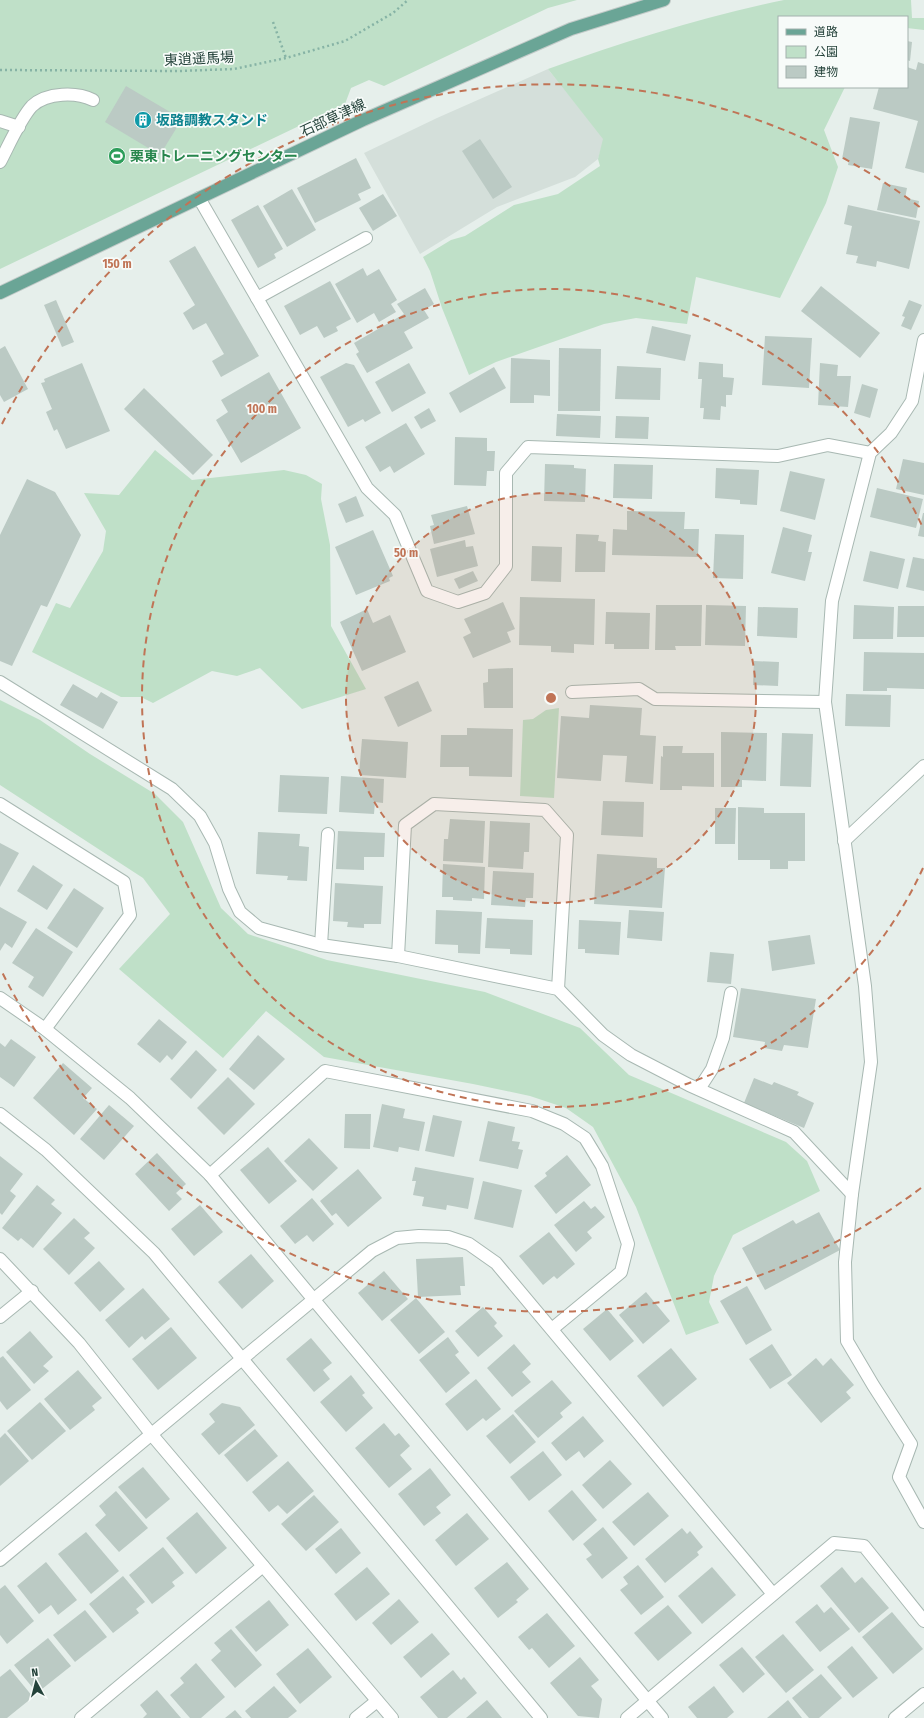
<svg xmlns="http://www.w3.org/2000/svg" width="924" height="1718" font-family="'Fira Sans Condensed','Noto Sans JP',sans-serif">
<style>
.built{fill:#d4dfda}
.green{fill:#bfe0c8}
.building{fill:#bbcac4}
.lines{fill:none;stroke-linecap:round;stroke-linejoin:round}
.minor-casing{stroke:#a8b8b2;stroke-width:14}
.major-casing{stroke:#c2cac8;stroke-width:14}
.path{stroke:#86b3a5;stroke-width:2.5;stroke-dasharray:2 3;stroke-linecap:butt}
.minor{stroke:#fff;stroke-width:12}
.major{stroke:#6aa596;stroke-width:12}
.ring{fill:none;stroke:#c07456;stroke-width:2;stroke-dasharray:7 5}
.labels{text-anchor:middle;dominant-baseline:central;stroke-width:3.5;stroke-linejoin:round;paint-order:stroke}
.street-label{font-size:14px;fill:#24423a;stroke:#f7fbf9}
.culture-label{font-size:14px;font-weight:bold;fill:#0d838f;stroke:#f7fbf9;text-anchor:start}
.leisure-label{font-size:14px;font-weight:bold;fill:#27864d;stroke:#f7fbf9;text-anchor:start}
.centre{fill:#c07456;stroke:#f7fbf9;stroke-width:2}
.ring-label{font-size:12px;text-anchor:middle;font-weight:bold;fill:#c07456;stroke:#f7fbf9;stroke-width:3.5;stroke-linejoin:round;paint-order:stroke}
</style>
<rect width="100%" height="100%" fill="#e6efeb"/>
<!-- built -->
<path class="built" d="M548,69l56,70 -6,20 -23,18 -78,30 -77,47 -56,-101 73,-35z"/>
<!-- green -->
<g class="green">
<path d="M0,0h577l-29,8 -164,78 -15,-6 -18,8 -6,16 -345,165z"/>
<path d="M784,0h127l1,18h12v12l-17,-2v-11h-128v70h66l-21,43 14,37 -12,36 -46,95 -84,-21 -9,47 -51,-6 -32,6 -108,38 -27,13 -27,-67 -12,-37 -7,-14 28,-17 14,-4 49,-31 44,-11 42,-28 -2,-7 5,-20 -55,-70c78,-28 155,-52 236,-69z"/>
<path d="M155,450l37,30 92,-10 22,5 16,9 -1,15 9,46 1,81 35,63 -64,20 -42,-41 -23,8 -25,-5 -59,32 -12,-6h-20l-89,-45 24,-49 14,5 33,-57 3,-20 -22,-38 35,2z"/>
<path d="M0,700l40,20 50,34 65,40 28,28 38,86 27,26 79,26 158,32 95,36 49,47 157,67 21,19 13,30 -87,44 -19,41 -5,26 10,21 -33,12 -50,-128 -43,-80 -27,-19 -36,-12 -57,-12 -149,-27 -58,-46 -43,47 -104,-89 51,-55 -27,-36 -143,-93z"/>
<path d="M559,708l-5,90 -34,-2 3,-76 10,-1 13,-9z"/>
</g>
<!-- building -->
<g class="building">
<path d="M907,41l5,1 -2,19 -3,-1z"/>
<path d="M918,62l6,2v109l-19,-5 13,-47 -45,-12 6,-22h28v-20l9,3z"/>
<path d="M126,86l56,33 -22,36 -55,-33z"/>
<path d="M850,117l30,5 -8,47 -24,-4 1,-5 -7,-1z"/>
<path d="M480,139l32,48 -19,12 -31,-48z"/>
<path d="M356,158l15,30 -13,6 3,6 -46,23 -18,-35z"/>
<path d="M883,183l24,5 -2,10 14,3 -3,17 -39,-8z"/>
<path d="M292,189l24,41 -29,17 -24,-41z"/>
<path d="M383,194l14,22 -24,15 -14,-23z"/>
<path d="M258,205l25,44 -9,5 2,4 -18,10 -27,-48z"/>
<path d="M848,205l72,16 -11,48 -32,-8 -1,6 -20,-4 2,-7 -12,-2 6,-28 -8,-2z"/>
<path d="M195,246l64,110 -38,21 -9,-16 12,-7 -18,-31 -13,7 -10,-17 12,-8 -26,-44z"/>
<path d="M363,268l4,8 12,-7 18,31 -6,4 5,8 -17,10 -5,-9 -17,10 -22,-39z"/>
<path d="M330,281l21,38 -15,8 2,4 -14,7 -7,-12 -17,9 -16,-29z"/>
<path d="M821,286l59,47 -20,25 -59,-47z"/>
<path d="M425,288l9,16 -10,6 5,8 -25,14 9,16 -46,25 -11,-19 3,-2 -5,-9 50,-29 -7,-10z"/>
<path d="M56,300l18,42 -12,5 -18,-42z"/>
<path d="M909,300l13,5 -11,25 -10,-4 4,-9 -3,-1z"/>
<path d="M652,326l39,9 -6,26 -39,-8z"/>
<path d="M765,336l47,2 -3,50 -47,-3z"/>
<path d="M5,346l23,43 -24,13 -4,-7v-46z"/>
<path d="M559,348l42,1 -1,62h-42z"/>
<path d="M511,358l39,2v36l-16,-1v8h-24z"/>
<path d="M699,362l24,2v13l11,1 -2,17h-6v12l-5,-1 -1,14 -17,-1 1,-11h-4l2,-29h-4z"/>
<path d="M82,363l28,68 -44,18 -9,-20 -3,2 -8,-19 6,-3 -11,-26 4,-1 -1,-3z"/>
<path d="M346,363l8,2 27,48 -16,9 -2,-3 -15,8 -28,-50z"/>
<path d="M409,363l17,30 -34,19 -17,-30z"/>
<path d="M820,363l18,2 -1,11h14l-3,31 -30,-2z"/>
<path d="M617,366l44,2 -1,32 -45,-1z"/>
<path d="M494,367l12,21 -46,25 -11,-20z"/>
<path d="M269,372l32,56 -60,35 -25,-43 12,-8 -7,-12z"/>
<path d="M862,384l16,5 -8,29 -16,-5z"/>
<path d="M144,388l69,67 -20,20 -69,-66z"/>
<path d="M429,408l7,13 -15,8 -7,-12z"/>
<path d="M557,414l44,2 -1,22 -44,-2z"/>
<path d="M616,416l33,1 -1,22 -33,-1z"/>
<path d="M406,423l19,31 -31,19 -4,-7 -10,6 -15,-25z"/>
<path d="M455,437l32,1v13h8l-1,20h-7l-1,15 -32,-1z"/>
<path d="M903,459l21,4v32l-28,-6z"/>
<path d="M545,464l29,1v3l12,1 -1,33 -41,-1z"/>
<path d="M614,464l39,1 -1,34 -39,-1z"/>
<path d="M716,468l43,2 -2,35 -17,-1v-4l-25,-2z"/>
<path d="M790,471l35,8 -10,41 -35,-9z"/>
<path d="M27,479l28,13 26,43 -34,72 -6,-2 -29,61 -12,-5v-126z"/>
<path d="M877,488l46,11 -7,29 -46,-11z"/>
<path d="M356,496l8,20 -18,7 -8,-19z"/>
<path d="M467,506l8,28 -41,10 -4,-18 4,-1 -3,-10z"/>
<path d="M627,511l58,1 -1,17h15l-1,28 -86,-2 1,-26 14,1z"/>
<path d="M923,513h1v24l-6,-1z"/>
<path d="M783,527l29,8 -4,17h4l-7,29 -34,-8z"/>
<path d="M373,530l20,46 -4,2 1,3 -34,14 -21,-48z"/>
<path d="M576,534l23,1 -1,6 8,1 -1,30h-30z"/>
<path d="M715,534l29,1 -1,44 -30,-1z"/>
<path d="M465,540l1,7 7,-1 5,20 -41,11 -7,-28z"/>
<path d="M532,546l30,1 -1,35 -30,-1z"/>
<path d="M870,551l35,8 -7,30 -35,-8z"/>
<path d="M913,557l11,2v32l-18,-4z"/>
<path d="M473,571l5,10 -19,8 -5,-10z"/>
<path d="M520,597l75,2 -1,46 -20,-1v9l-23,-1v-6l-32,-1z"/>
<path d="M503,602l12,27 -8,3 4,10 -38,16 -10,-21 8,-4 -7,-14z"/>
<path d="M656,605h46l-1,41h-26l1,4h-21z"/>
<path d="M706,605l40,1 -1,40 -40,-1z"/>
<path d="M854,605l40,2 -1,32h-40z"/>
<path d="M898,606h26v31h-27z"/>
<path d="M758,607l40,1 -1,30 -40,-2z"/>
<path d="M367,609l6,14 17,-8 16,37 -44,19 -22,-49z"/>
<path d="M606,612l44,1 -1,36h-35v-5h-9z"/>
<path d="M864,652l60,1v36l-37,-1v3h-24z"/>
<path d="M754,661l25,1 -1,24 -25,-1z"/>
<path d="M513,668v40h-29l-1,-25 5,-1v-13z"/>
<path d="M418,681l14,30 -34,16 -14,-30z"/>
<path d="M73,684l24,14 4,-6 17,10 -15,27 -43,-24z"/>
<path d="M846,694l45,1 -1,32 -45,-1z"/>
<path d="M590,705l52,3 -2,27 16,1 -3,48 -28,-2 2,-26 -24,-1 -2,26 -44,-3 4,-62 28,2z"/>
<path d="M467,728l46,1 -1,48 -43,-1v-9h-29l1,-32h26z"/>
<path d="M721,732l46,1 -1,48 -24,-1v7h-21z"/>
<path d="M782,733l31,1 -2,53 -31,-1z"/>
<path d="M362,739l46,3 -2,36 -47,-3z"/>
<path d="M663,746h20l-1,7h32v34l-32,-1v4h-22l1,-34 2,1z"/>
<path d="M280,775l49,2 -2,37 -49,-2z"/>
<path d="M341,776l43,3 -1,24 -8,-1 -1,12 -35,-2z"/>
<path d="M603,801l41,1 -1,35 -42,-2z"/>
<path d="M738,807l26,1v5h41v48h-17v8h-18v-9h-32z"/>
<path d="M715,808h21l-1,36h-20z"/>
<path d="M450,819l35,2 -2,42 -40,-2 1,-22h4z"/>
<path d="M490,821l40,2 -1,29h-5l-1,17 -35,-2z"/>
<path d="M338,831l47,2 -1,24h-20v13l-28,-1z"/>
<path d="M258,832l42,2 -1,12 10,1 -2,34 -20,-1 1,-4 -32,-2z"/>
<path d="M0,843l19,10 -19,34z"/>
<path d="M597,854l60,4v10h8l-3,40 -68,-4z"/>
<path d="M443,864l42,3 -1,32 -12,-1v3l-19,-1v-3h-11z"/>
<path d="M33,865l30,20 -16,25 -30,-19z"/>
<path d="M493,871l41,2 -1,25h-7l-1,9 -34,-2z"/>
<path d="M335,883l48,3 -2,38h-17v4l-17,-1 1,-5 -15,-1z"/>
<path d="M74,888l30,20 -27,40 -30,-20z"/>
<path d="M0,907l27,15 -15,26 -7,-5 -5,8z"/>
<path d="M436,910l46,2 -2,42 -22,-1v-8l-23,-1z"/>
<path d="M629,910l35,2 -2,29 -35,-3z"/>
<path d="M487,918l46,2 -1,35 -22,-1v-5l-25,-1z"/>
<path d="M579,920l42,2 -2,33 -34,-2v-4h-7z"/>
<path d="M36,928l37,24 -30,45 -15,-10 6,-10 -22,-14z"/>
<path d="M810,935l5,29 -43,7 -4,-30z"/>
<path d="M710,952l24,2 -3,30 -24,-2z"/>
<path d="M741,988l75,11 -8,49 -24,-3 -2,6 -18,-3 1,-6 -32,-5z"/>
<path d="M159,1019l28,23 -15,18 -5,-5 -7,8 -23,-19z"/>
<path d="M258,1035l27,24 -31,31 -25,-21z"/>
<path d="M11,1039l25,18 -22,30 -14,-10v-34l5,4z"/>
<path d="M196,1050l21,20 -26,29 -21,-20z"/>
<path d="M63,1063l29,25 -9,10 14,11 -23,26 -41,-37z"/>
<path d="M228,1077l27,27 -31,31 -27,-27z"/>
<path d="M754,1078l18,7 2,-3 25,10 -2,3 17,8 -10,25 -60,-25z"/>
<path d="M382,1104l23,5 -2,9 22,4 -6,29 -20,-4 -1,5 -25,-5z"/>
<path d="M109,1105l25,21 -30,34 -24,-21z"/>
<path d="M345,1114h26l-1,35 -26,-1z"/>
<path d="M433,1115l29,6 -8,36 -29,-6z"/>
<path d="M488,1121l27,6 -3,14 8,1 -2,7 5,1 -5,19 -39,-8z"/>
<path d="M309,1138l29,30 -25,23 -29,-30z"/>
<path d="M268,1147l29,34 -28,23 -29,-34z"/>
<path d="M157,1153l29,31 -10,9 6,6 -13,12 -34,-37z"/>
<path d="M567,1155l24,30 -35,29 -22,-28 13,-10 -2,-3z"/>
<path d="M0,1156l23,18 -13,17 6,5 -14,19 -2,-2z"/>
<path d="M415,1167l59,11 -6,31 -21,-4 -1,5 -24,-4 2,-9 -11,-2 3,-14h-4z"/>
<path d="M358,1169l24,29 -34,29 -12,-14 -4,3 -12,-15z"/>
<path d="M483,1181l39,9 -9,38 -39,-9z"/>
<path d="M37,1185l18,15 -4,4 11,9 -29,35 -12,-10 -3,3 -16,-13z"/>
<path d="M312,1198l22,26 -21,18 -6,-7 -12,9 -15,-18z"/>
<path d="M584,1201l7,8 4,-3 10,11 -18,15 5,6 -16,14 -22,-27z"/>
<path d="M200,1205l23,27 -29,24 -23,-27z"/>
<path d="M819,1212l21,38 -75,40 -23,-42 51,-28 3,4z"/>
<path d="M74,1218l16,15 -6,5 11,10 -26,27 -26,-26z"/>
<path d="M549,1232l26,32 -18,15 -3,-3 -11,9 -24,-29z"/>
<path d="M251,1254l23,27 -32,28 -24,-27z"/>
<path d="M463,1257l2,29h-5l1,9 -43,2 -2,-38z"/>
<path d="M99,1261l26,28 -25,23 -26,-29z"/>
<path d="M384,1271l24,28 -26,22 -24,-28z"/>
<path d="M747,1286l25,44 -26,15 -26,-44z"/>
<path d="M143,1288l27,31 -25,21 -3,-4 -13,12 -24,-28z"/>
<path d="M646,1292l24,29 -27,23 -24,-29z"/>
<path d="M416,1298l29,34 -26,22 -29,-34z"/>
<path d="M483,1307l14,16 -3,3 9,10 -25,21 -23,-26z"/>
<path d="M607,1309l27,32 -24,20 -27,-32z"/>
<path d="M171,1327l26,31 -39,32 -26,-31z"/>
<path d="M30,1331l23,26 -10,9 6,5 -15,13 -28,-32z"/>
<path d="M448,1337l11,15 -4,3 15,18 -24,20 -27,-33z"/>
<path d="M311,1338l21,25 -9,7 7,9 -16,13 -28,-33z"/>
<path d="M514,1344l17,20 -9,8 9,10 -19,15 -25,-29z"/>
<path d="M772,1344l20,31 -22,14 -21,-30z"/>
<path d="M671,1348l26,31 -34,28 -26,-31z"/>
<path d="M3,1356l28,34 -24,20 -7,-9v-43z"/>
<path d="M816,1358l7,8 8,-8 23,27 -8,7 5,6 -30,25 -34,-40z"/>
<path d="M78,1370l24,28 -10,8 3,4 -25,20 -26,-31z"/>
<path d="M351,1375l14,18 -3,2 11,13 -27,24 -26,-30z"/>
<path d="M476,1379l25,30 -15,12 -3,-3 -16,13 -22,-27z"/>
<path d="M552,1380l20,23 -12,10 3,4 -25,21 -24,-27z"/>
<path d="M40,1402l26,29 -34,29 -25,-29z"/>
<path d="M222,1403l18,4 15,18 -36,30 -18,-21 14,-12 -6,-8z"/>
<path d="M513,1414l23,28 -26,22 -24,-28z"/>
<path d="M583,1416l21,25 -20,17 -5,-7 -13,10 -15,-18z"/>
<path d="M384,1423l11,13 4,-3 11,13 -10,9 12,14 -23,19 -34,-40z"/>
<path d="M255,1429l23,27 -31,26 -23,-27z"/>
<path d="M5,1433l24,28 -29,25v-48z"/>
<path d="M543,1451l19,24 -33,26 -19,-24z"/>
<path d="M610,1460l22,24 -29,25 -21,-24z"/>
<path d="M288,1461l26,30 -27,23 -9,-9 -9,7 -17,-20z"/>
<path d="M143,1467l27,32 -24,20 -28,-32z"/>
<path d="M430,1468l21,27 -15,12 5,6 -17,13 -26,-32z"/>
<path d="M572,1490l25,30 -24,21 -25,-30z"/>
<path d="M116,1491l32,37 -29,24 -24,-27 11,-10 -7,-9z"/>
<path d="M648,1492l21,24 -35,30 -22,-24z"/>
<path d="M314,1495l25,27 -33,29 -25,-27z"/>
<path d="M197,1512l30,36 -31,26 -30,-36z"/>
<path d="M467,1513l22,26 -33,27 -21,-26z"/>
<path d="M603,1527l25,31 -26,21 -16,-20 6,-4 -9,-11z"/>
<path d="M341,1528l20,25 -25,21 -21,-25z"/>
<path d="M682,1528l5,6 3,-3 13,16 -6,5 2,3 -34,28 -20,-24z"/>
<path d="M86,1532l33,39 -28,23 -33,-40z"/>
<path d="M163,1547l21,26 -12,9 3,4 -23,18 -23,-29z"/>
<path d="M46,1562l31,38 -19,15 -7,-10 -12,9 -22,-28z"/>
<path d="M507,1562l22,27 -13,11 2,2 -20,16 -24,-30z"/>
<path d="M638,1565l26,32 -23,18 -21,-25 8,-6 -5,-7z"/>
<path d="M367,1567l23,27 -34,27 -22,-27z"/>
<path d="M712,1567l24,28 -34,29 -24,-28z"/>
<path d="M842,1567l13,16 7,-6 27,31 -30,25 -39,-47z"/>
<path d="M123,1576l22,26 -9,7 3,4 -26,20 -24,-29z"/>
<path d="M5,1585l29,36 -27,23 -7,-9v-46z"/>
<path d="M399,1599l20,23 -28,23 -19,-22z"/>
<path d="M269,1600l20,25 -33,27 -21,-25z"/>
<path d="M817,1604l7,9 7,-6 19,22 -30,23 -25,-30z"/>
<path d="M668,1605l24,28 -34,28 -24,-28z"/>
<path d="M85,1610l22,27 -32,25 -22,-27z"/>
<path d="M892,1612l31,37 -30,25 -31,-37z"/>
<path d="M547,1613l28,33 -26,22 -17,-20 -3,2 -11,-13z"/>
<path d="M231,1629l31,36 -27,23 -24,-28 10,-9 -7,-8z"/>
<path d="M432,1633l18,21 -29,24 -18,-21z"/>
<path d="M783,1634l31,36 -28,23 -31,-36z"/>
<path d="M48,1638l23,28 -34,27 -23,-28z"/>
<path d="M852,1646l26,32 -25,20 -26,-31z"/>
<path d="M742,1647l23,27 -22,19 -24,-28z"/>
<path d="M308,1648l24,29 -32,27 -24,-30z"/>
<path d="M580,1657l19,23 -8,6 11,13 -3,19 -21,-2 -28,-33z"/>
<path d="M196,1663l29,34 -24,21h-11l-20,-23 14,-12 -4,-5z"/>
<path d="M10,1669l23,28 -26,21h-7v-41z"/>
<path d="M453,1670l8,10 3,-3 13,16 -30,25h-9l-18,-21z"/>
<path d="M821,1674l21,24 -23,20h-10l-17,-20z"/>
<path d="M274,1686l23,25 -9,7h-37l-6,-7z"/>
<path d="M714,1686l20,26 -7,6h-30l-9,-11z"/>
<path d="M157,1690l24,28h-38l4,-4 -7,-9z"/>
<path d="M487,1700l15,18h-36z"/>
<path d="M788,1700l14,18h-35z"/>
<path d="M235,1710l7,8h-17z"/>
</g>
<g class="lines">
<defs>
<g id="minor">
<path d="M0,121l19,6"/>
<path d="M0,162c8,-15 20,-43 32,-56 15,-14 45,-14 61,-6"/>
<path d="M199,198l168,290 28,27 32,76 31,11 27,-9 21,-27v-93l22,-26 250,9 50,-11 42,8"/>
<path d="M257,298l109,-60"/>
<path d="M924,340l-12,61 -21,32 -21,20 -38,148 -7,101 40,284 6,76 -19,132 -7,68 2,79 26,44 38,59 -12,33 25,45"/>
<path d="M0,682l172,107 28,27 15,27 14,46 11,23 19,16 62,17 77,11 160,33 45,46 28,20 58,30 105,47 58,62"/>
<path d="M572,692l67,-3 16,10 170,3"/>
<path d="M0,804l124,78 6,33 -85,114"/>
<path d="M844,841l80,-75"/>
<path d="M321,945l7,-111"/>
<path d="M398,956l7,-131 29,-21 111,6 22,25 -9,154"/>
<path d="M0,998l45,31 85,69 80,77 452,543"/>
<path d="M699,1089l13,-20 11,-31 8,-45"/>
<path d="M0,1114l46,36 108,103 387,465"/>
<path d="M210,1175l115,-104 207,40 32,13 21,14 17,28 26,78 -7,28 -69,57"/>
<path d="M0,1259l79,84 73,92 240,283"/>
<path d="M0,1317l32,-26"/>
<path d="M0,1560l372,-309 25,-13 22,-2 29,1 21,7 27,19 277,331"/>
<path d="M81,1718l182,-152"/>
<path d="M356,1718l21,-17"/>
<path d="M627,1718l207,-175 30,3 60,75"/>
<path d="M895,1718l29,-24"/>
</g>
<path id="major" d="M0,293l363,-173 208,-91 93,-29"/>
</defs>
<!-- minor casing -->
<use href="#minor" class="minor-casing"/>
<!-- major casing -->
<use href="#major" class="major-casing"/>
<!-- path -->
<g class="path">
<path d="M273,22l13,36"/>
<path d="M0,70l179,1 55,-2 52,-11 59,-17 48,-28 15,-13"/>
</g>
<!-- minor -->
<use href="#minor" class="minor"/>
<!-- major -->
<use href="#major" class="major"/>
</g>
<!-- distance rings -->
<circle cx="551" cy="698" r="205" fill="#c07456" fill-opacity=".12"/>
<g class="ring">
<circle cx="551" cy="698" r="205"/>
<path d="M923 868A409 409 0 1 1 923 528"/>
<path d="M921 1188A614 614 0 0 1 2 972M2 424A614 614 0 0 1 921 208"/>
</g>
<!-- icons -->
<defs>
<symbol id="building-disc" viewBox="-11 -11 22 22"><circle r="9.5" fill="#0f9aa8" stroke="#f7fbf9"/><path d="M-4-6H4V6H1V3H-1V6H-4ZM-2.5-4.3h1.7v1.8h-1.7ZM.8-4.3h1.7v1.8H.8ZM-2.5-1h1.7V.8h-1.7ZM.8-1h1.7V.8H.8Z" fill="#fff"/></symbol>
<symbol id="stadium-disc" viewBox="-11 -11 22 22"><circle r="9.5" fill="#2e9e5b" stroke="#f7fbf9"/><path d="M0-5a6.5 5 0 1 0 0 10a6.5 5 0 1 0 0-10ZM-3.5-1.8h7v3.6h-7Z" fill="#fff"/></symbol>
</defs>
<g fill-rule="evenodd">
<use href="#building-disc" x="133" y="110" width="20" height="20"/>
<use href="#stadium-disc" x="107" y="146" width="20" height="20"/>
</g>
<g class="labels">
<!-- street labels -->
<g class="street-label">
<text transform="translate(199 59) rotate(-3)">東逍遥馬場</text>
<text transform="translate(333 118) rotate(-25)">石部草津線</text>
</g>
<!-- culture labels -->
<g class="culture-label">
<text x="156" y="120">坂路調教スタンド</text>
</g>
<!-- leisure labels -->
<g class="leisure-label">
<text x="130" y="156">栗東トレーニングセンター</text>
</g>
</g>
<circle cx="551" cy="698" r="6" class="centre"/>
<g class="ring-label">
<text x="117" y="268">150 m</text>
<text x="262" y="413">100 m</text>
<text x="406" y="557">50 m</text>
</g>
<!-- legend -->
<rect x="778" y="16" width="130" height="72" fill="#f7fbf9" stroke="#a3b1ad"/>
<rect x="786" y="29" width="20" height="6" fill="#6aa596" stroke="#a3b1ad"/>
<text x="814" y="36" font-size="12" fill="#24423a">道路</text>
<rect x="786" y="46" width="20" height="12" fill="#bfe0c8" stroke="#a3b1ad"/>
<text x="814" y="56" font-size="12" fill="#24423a">公園</text>
<rect x="786" y="66" width="20" height="12" fill="#bbcac4" stroke="#a3b1ad"/>
<text x="814" y="76" font-size="12" fill="#24423a">建物</text>
<!-- north arrow -->
<g transform="translate(36 1682) rotate(353)" stroke="#f7fbf9" stroke-width="3" paint-order="stroke">
<path d="M0-3L7 15L0 10L-7 15Z" fill="#24423a"/>
<text y="-6" font-size="11" font-weight="bold" text-anchor="middle" fill="#24423a">N</text>
</g>
</svg>
